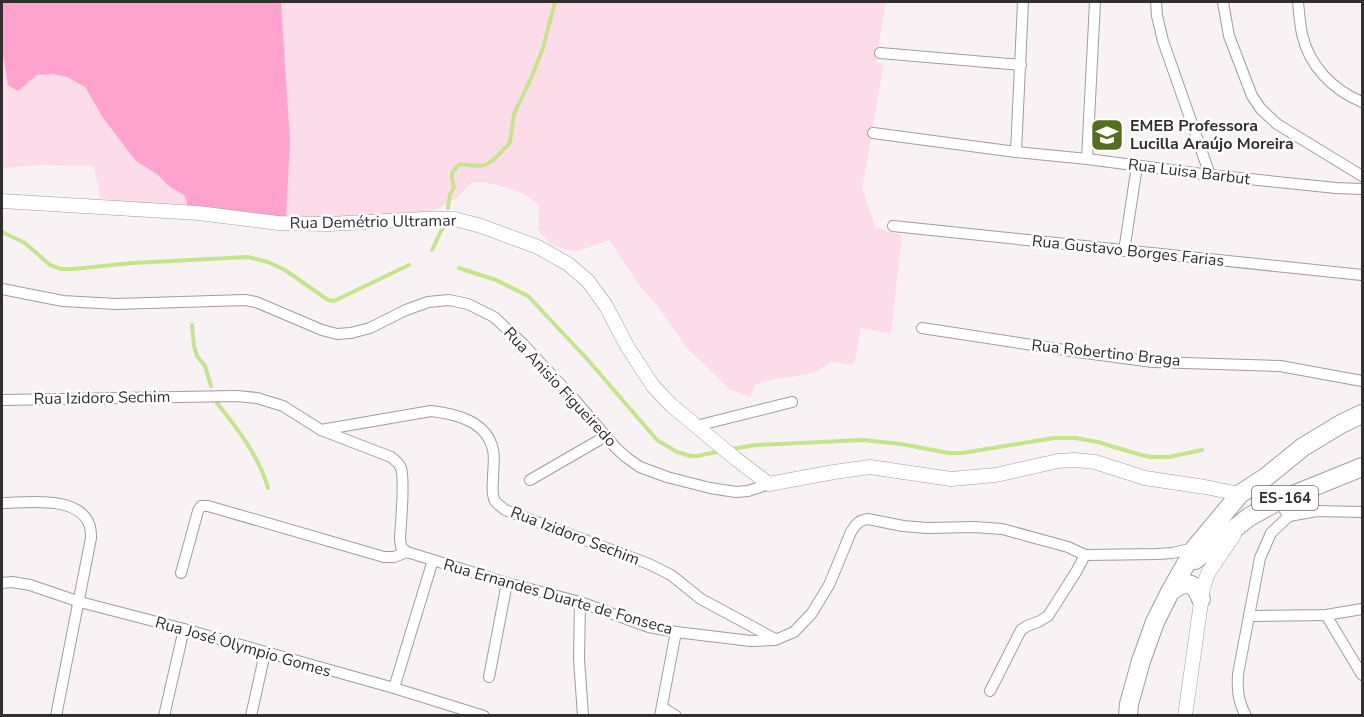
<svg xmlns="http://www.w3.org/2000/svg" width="1364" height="717" font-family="'Nunito Sans',sans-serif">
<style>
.green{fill:#fddcea}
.forest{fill:#ffa3ce}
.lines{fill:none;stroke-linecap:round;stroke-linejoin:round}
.stream{stroke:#c4e58b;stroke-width:4}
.minor-casing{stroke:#a29c9f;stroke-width:12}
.tertiary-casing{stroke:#a29c9f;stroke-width:15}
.trunk-casing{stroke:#a29c9f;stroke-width:20}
.minor{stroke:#fff;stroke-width:10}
.tertiary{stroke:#fff;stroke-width:14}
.trunk{stroke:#fff;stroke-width:18}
.labels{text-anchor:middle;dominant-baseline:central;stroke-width:5;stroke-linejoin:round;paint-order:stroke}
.shield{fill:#fff;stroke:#6e6d6d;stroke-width:1.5}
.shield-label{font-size:15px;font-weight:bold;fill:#302e2f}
.poi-label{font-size:16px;font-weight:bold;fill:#302e2f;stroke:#fff;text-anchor:start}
.street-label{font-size:16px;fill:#302e2f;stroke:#fff}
</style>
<rect width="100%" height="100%" fill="#f8f2f5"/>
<!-- green -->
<g class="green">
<path d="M281,2h605l-10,60 8,2 -22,124 13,39 27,8 -11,99 -30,-6 -7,37 -23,-3 -15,10 -25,5 -17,2 -19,5 -5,13 -21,-8 -44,-43 -29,-42 -17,-19 -30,-45 -33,12 -25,-7 -13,-15 1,-25 -15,-11 -29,-10 -23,-2 -15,16 -23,12 -30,10 -118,-1 4,-77z"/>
<path d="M2,52l16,39 19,-16 16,-1 14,3 18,10 18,31 33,43 22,14 12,12 15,8 2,8 -1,4 -72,-6 -14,-3 -6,-32 -54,-1 -38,3z"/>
</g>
<!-- forest -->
<path class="forest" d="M2,2h279l9,140 -4,77 -100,-12 1,-4 -3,-8 -14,-8 -12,-12 -22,-14 -33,-43 -18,-31 -18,-10 -14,-3 -16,1 -19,16 -10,-6 -5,-31 -1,-2z"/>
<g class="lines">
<!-- stream -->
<g class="stream">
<path d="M448,208l2,-14 4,-6c-2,-13 -6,-14 6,-24 29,5 28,1 48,-19l2,-3 4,-28 18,-38 11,-28 12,-46"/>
<path d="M2,232l23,11 25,22 11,4h12l60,-6 115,-6 20,5 17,8 43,30 6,1 75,-36"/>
<path d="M432,250l11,-23"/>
<path d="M459,268l37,12 32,16 60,64 69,80 20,12 14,4h6l24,-5"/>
<path d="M192,325l2,21 3,10 8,10 6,20"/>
<path d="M217,403c20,25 42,53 51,85"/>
<path d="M732,449l24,-4 107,-5 38,4 48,9h13l92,-15h21l23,4 43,13 10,2h18l33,-7"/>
</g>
<defs>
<g id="minor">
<path d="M1156,2l1,14 6,25 47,134"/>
<path d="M1223,2l6,34 23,60 9,13 16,15 85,52"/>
<path d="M1298,2c1,10 2,22 4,32 7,32 31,56 60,68"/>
<path d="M880,53l141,12"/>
<path d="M873,133l143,19 71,7 123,16 126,13 26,1"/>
<path d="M1016,152l7,-150"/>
<path d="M1087,159l8,-157"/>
<path d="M893,226l469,49"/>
<path d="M1124,251l13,-85"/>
<path d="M2,289l61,12 53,3 129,-4 11,2 66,28 15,4 14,-1 19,-5 36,-18 22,-8 21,-2 19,4 26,13 29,27 51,55 42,49 11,10 13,9 27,10 43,11 26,4 12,-1 21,-7"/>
<path d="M922,328l156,24 75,10 127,4 82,15"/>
<path d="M2,400l235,-4 20,2 26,8 38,24 110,-19c25,3 56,10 62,39 2,8 0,19 0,28 0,7 -2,16 2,23 2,3 7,6 10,9l144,54 22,11 30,24 74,40"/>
<path d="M696,426l96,-24"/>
<path d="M321,430l70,27c4,3 8,6 10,11 4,12 0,54 -1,70l1,9 6,5 100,31 73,19 69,25 27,5 75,9 24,-1 19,-8 18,-19 17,-28 22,-53c5,-8 8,-12 17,-13l35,7 24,2 47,-1 28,2 66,18 17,8 73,-1 14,-1 23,-5"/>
<path d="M530,480l76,-44"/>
<path d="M2,503c24,0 76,-8 87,21 2,4 2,10 2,14l-35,178"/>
<path d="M1289,516l28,-5 45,1"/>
<path d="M181,573l17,-62 3,-5h7l176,51h10l13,-5"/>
<path d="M2,583l10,-1 18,3 50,17 104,27 210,59 90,28"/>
<path d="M580,602l-1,57 4,57"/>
<path d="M1326,615l36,60"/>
<path d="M1249,616l77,-1 36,-6"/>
<path d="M489,677l18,-94"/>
<path d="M394,688l39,-128"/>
<path d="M990,691l31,-61 6,-4 13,-5 8,-5 28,-44 9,-17"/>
<path d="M662,707l14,9"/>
<path d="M164,716l20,-87"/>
<path d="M251,716l14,-63"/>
<path d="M660,716l16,-84"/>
<path d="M1246,716c-8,-15 -9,-26 -8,-42l22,-116 11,-25 18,-17 -11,-15"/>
</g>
<g id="tertiary">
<path d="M2,201l196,12 80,10 51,1 94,-5h32l26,7 57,21 30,17 20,17 18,25 21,40 26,40 18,19 65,54 33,25 65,-12 36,-5 81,12 45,-4 62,-14 17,-1 20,2 50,16 60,9 35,7"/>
<path d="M1185,716l18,-128 5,-15 26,-38"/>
</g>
<g id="trunk">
<path d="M1195,560l54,-43 29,-16 84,-34"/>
<path d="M1170,592c15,-11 24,-12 31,7"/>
<path d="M1128,716l1,-12 12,-43 14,-39 15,-30 25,-44 45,-54 26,-17 37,-30 38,-23 21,-10"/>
</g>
</defs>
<!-- minor casing -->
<use href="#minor" class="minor-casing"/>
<!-- tertiary casing -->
<use href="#tertiary" class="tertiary-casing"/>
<!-- trunk casing -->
<use href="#trunk" class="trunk-casing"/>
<!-- minor -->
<use href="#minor" class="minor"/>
<!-- tertiary -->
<use href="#tertiary" class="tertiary"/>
<!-- trunk -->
<use href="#trunk" class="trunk"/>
</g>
<!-- icons -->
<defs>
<symbol id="school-square" viewBox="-11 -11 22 22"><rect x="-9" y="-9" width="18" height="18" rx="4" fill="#556d1e" stroke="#fff"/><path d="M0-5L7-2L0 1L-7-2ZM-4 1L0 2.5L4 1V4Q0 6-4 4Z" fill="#fff"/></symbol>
</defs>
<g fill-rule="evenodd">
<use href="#school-square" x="1088" y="116" width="38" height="38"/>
</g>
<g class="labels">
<!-- shield labels -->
<rect class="shield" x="1252" y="486" width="66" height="24" rx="4.5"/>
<g class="shield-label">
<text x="1285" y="498">ES-164</text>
</g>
<!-- poi labels -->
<g class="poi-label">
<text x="1130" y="126">EMEB Professora<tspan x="1130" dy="18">Lucilla Araújo Moreira</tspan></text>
</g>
<!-- street labels -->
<g class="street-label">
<text transform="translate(1189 172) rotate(7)">Rua Luisa Barbut</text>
<text transform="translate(373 222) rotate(-1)">Rua Demétrio Ultramar</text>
<text transform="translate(1128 251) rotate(6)">Rua Gustavo Borges Farias</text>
<text transform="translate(1106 353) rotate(6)">Rua Robertino Braga</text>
<text transform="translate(560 387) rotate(47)">Rua Anisio Figueiredo</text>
<text transform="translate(102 398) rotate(-1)">Rua Izidoro Sechim</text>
<text transform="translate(575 536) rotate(21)">Rua Izidoro Sechim</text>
<text transform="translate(558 597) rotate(16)">Rua Ernandes Duarte de Fonseca</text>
<text transform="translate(243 647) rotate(16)">Rua José Olympio Gomes</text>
</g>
</g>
<!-- border -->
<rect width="1364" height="717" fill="none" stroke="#302e2f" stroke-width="6"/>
</svg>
